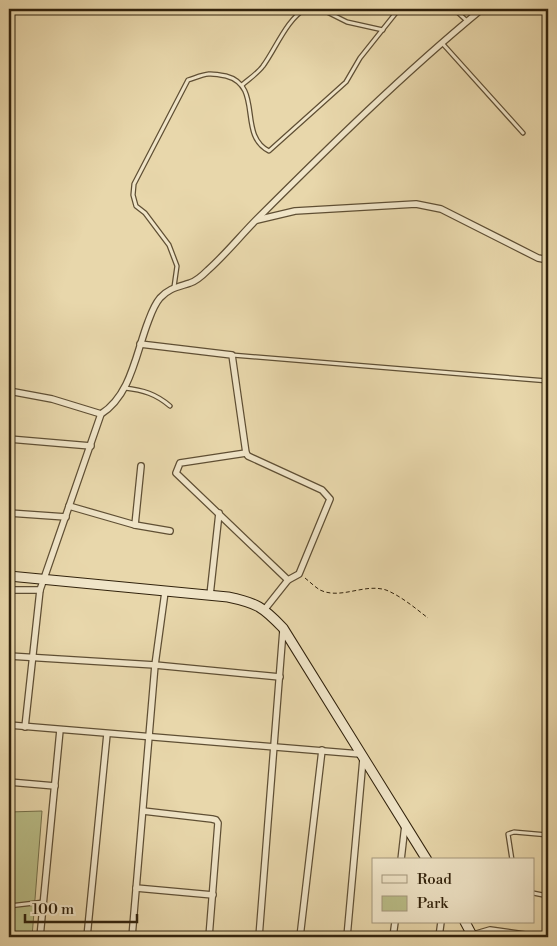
<svg xmlns="http://www.w3.org/2000/svg" width="557" height="946" font-family="'Libre Bodoni',serif">
<style>
.green{fill:#b9bd87;stroke:#75704a}
.lines{fill:none;stroke-linecap:round;stroke-linejoin:round}
.lane-casing{stroke:#5f4f34;stroke-width:5.5}
.street-casing{stroke:#5f4f34;stroke-width:8}
.secondary-casing{stroke:#31220c;stroke-width:11}
.path{stroke:#31220c;stroke-width:1;stroke-dasharray:4 2.5;stroke-linecap:butt}
.lane{stroke:#f0e5c8;stroke-width:3}
.street{stroke:#f0e5c8;stroke-width:5.5}
.secondary{stroke:#f0e5c8;stroke-width:9}
</style>
<rect width="100%" height="100%" fill="#e8d7ab"/>
<filter id="stains"><feTurbulence type="fractalNoise" baseFrequency=".004" numOctaves="4"/><feColorMatrix values="0 0 0 0 .2 0 0 0 0 .09 0 0 0 0 .02 0 0 0 .5 -.17"/></filter>
<radialGradient id="worn" r=".72"><stop offset=".6" stop-color="#630" stop-opacity="0"/><stop offset="1" stop-color="#630" stop-opacity=".3"/></radialGradient>
<!-- green -->
<path class="green" d="M42,811l-10,126h-23v-125z"/>
<g class="lines">
<defs>
<g id="lane">
<path d="M321,9l26,13 36,8"/>
<path d="M454,9l13,12"/>
<path d="M442,43l81,90"/>
<path d="M242,85c7,-6 16,-12 21,-19 12,-16 25,-49 43,-57"/>
<path d="M174,287l3,-21 -8,-21 -24,-32 -9,-7 -3,-11 1,-11 54,-104c18,-6 19,-8 38,-4 38,10 11,59 43,75l77,-69 14,-24 39,-49"/>
<path d="M232,355l316,26"/>
<path d="M125,388c18,2 31,6 45,18"/>
<path d="M512,860l-4,-26 6,-2 34,3"/>
<path d="M533,893l15,3"/>
<path d="M9,906l34,-4"/>
</g>
<g id="street">
<path d="M544,9l4,6"/>
<path d="M257,220l38,-9 121,-7 25,5 97,49 10,2"/>
<path d="M140,344l92,11 14,98 2,3 74,34 8,9 -31,75 -11,6 -23,29"/>
<path d="M9,391l43,8 49,15"/>
<path d="M9,439l82,7"/>
<path d="M246,453l-66,10 -4,10 112,107"/>
<path d="M69,506l66,19 35,6"/>
<path d="M9,513l57,4"/>
<path d="M135,525l6,-59"/>
<path d="M9,590h31"/>
<path d="M210,595l9,-82"/>
<path d="M9,656l146,9 125,12"/>
<path d="M9,725l351,29"/>
<path d="M25,727l15,-137 61,-176c30,-19 35,-61 47,-92 3,-8 6,-17 12,-24 9,-10 18,-11 30,-15 7,-2 13,-8 18,-13 18,-16 33,-35 50,-52 72,-72 145,-144 224,-209"/>
<path d="M9,782l46,4"/>
<path d="M143,811l69,8 4,1 2,3 -9,114"/>
<path d="M401,860l4,-35"/>
<path d="M136,888l77,7"/>
<path d="M473,935l17,-5 49,7"/>
<path d="M40,937l20,-207"/>
<path d="M87,937l20,-203"/>
<path d="M132,937l23,-272 10,-73"/>
<path d="M259,937l24,-307"/>
<path d="M300,937l22,-187"/>
<path d="M347,937l16,-178"/>
<path d="M393,937l2,-15"/>
<path d="M439,937l2,-15"/>
</g>
<g id="secondary">
<path d="M9,576l219,21c29,6 35,10 55,31l144,232"/>
<path d="M465,922l8,15"/>
</g>
</defs>
<!-- lane casing -->
<use href="#lane" class="lane-casing"/>
<!-- street casing -->
<use href="#street" class="street-casing"/>
<!-- secondary casing -->
<use href="#secondary" class="secondary-casing"/>
<!-- path -->
<path class="path" d="M305,578c5,4 10,9 15,12 21,10 44,-7 66,0 15,6 29,18 42,28"/>
<!-- lane -->
<use href="#lane" class="lane"/>
<!-- street -->
<use href="#street" class="street"/>
<!-- secondary -->
<use href="#secondary" class="secondary"/>
</g>
<!-- margin -->
<rect width="557" height="946" fill="none" stroke="#e8d7ab" stroke-width="30"/>
<rect x="10" y="10" width="537" height="926" fill="none" stroke="#31220c" stroke-width="2.5"/>
<rect x="15" y="15" width="527" height="916" fill="none" stroke="#31220c"/>
<!-- legend -->
<rect x="372" y="858" width="162" height="65" fill="#f0e5c8" stroke="#a4977d"/>
<rect x="382" y="875" width="25" height="8" fill="#f0e5c8" stroke="#a4977d"/>
<text x="417" y="884" font-size="15" fill="#31220c">Road</text>
<rect x="382" y="896" width="25" height="15" fill="#b9bd87" stroke="#a4977d"/>
<text x="417" y="908" font-size="15" fill="#31220c">Park</text>
<!-- scale -->
<path d="M25 914v8h112v-8" fill="none" stroke="#31220c" stroke-width="2.5"/>
<text x="32" y="914" font-size="15" fill="#31220c" stroke="#f0e5c8" stroke-width="4" paint-order="stroke">100 m</text>
<rect width="100%" height="100%" filter="url(#stains)"/>
<rect width="100%" height="100%" fill="url(#worn)"/>
</svg>
